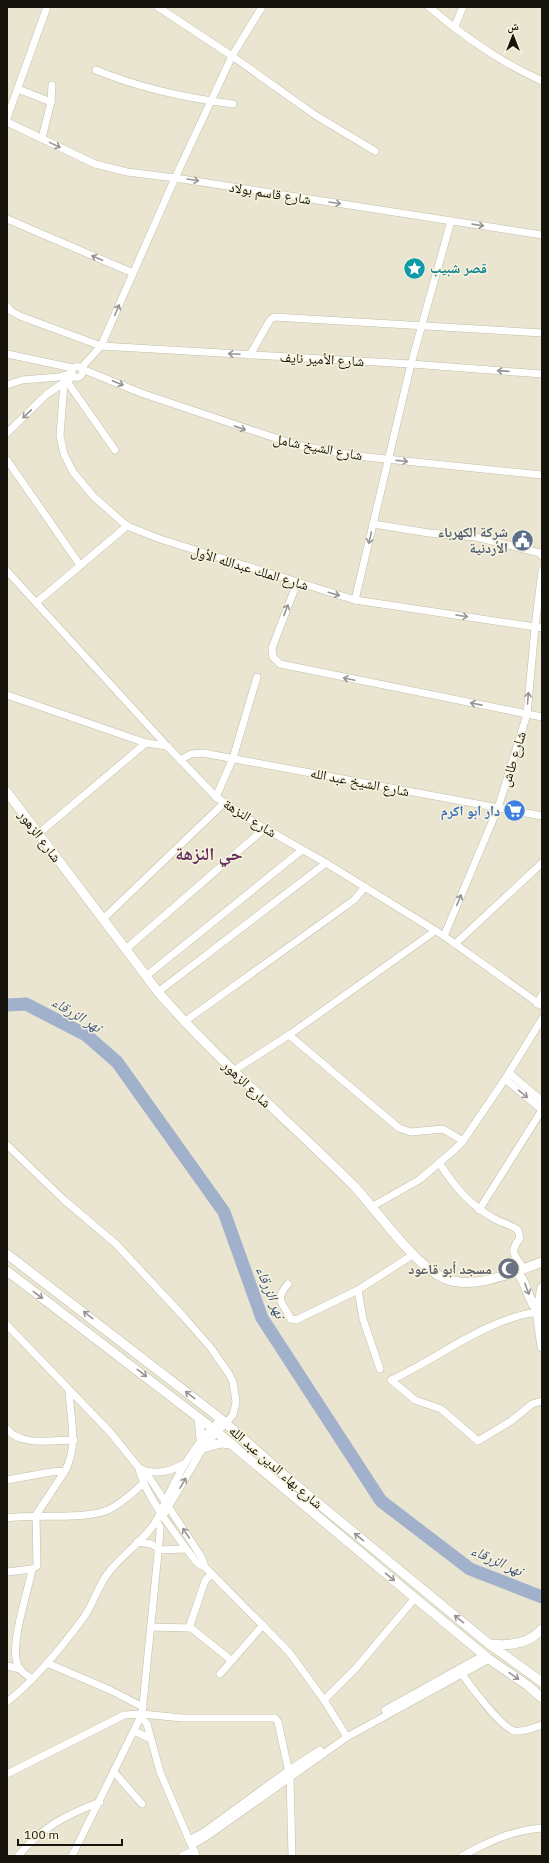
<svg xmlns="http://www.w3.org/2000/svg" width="549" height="1863" font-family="'IBM Plex Sans','Noto Naskh Arabic',sans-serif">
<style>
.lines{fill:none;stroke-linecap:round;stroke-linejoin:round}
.river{stroke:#a1b0cb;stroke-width:13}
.minor-casing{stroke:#c2bea9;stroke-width:8}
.major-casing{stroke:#c2bea9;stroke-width:10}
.minor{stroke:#fff;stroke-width:7}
.major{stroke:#fff;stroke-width:9}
.oneway{stroke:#969592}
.labels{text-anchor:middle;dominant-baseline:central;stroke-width:3;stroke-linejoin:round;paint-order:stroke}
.street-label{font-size:14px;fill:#16140d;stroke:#f7f3dd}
.culture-label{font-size:14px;font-weight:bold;fill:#0d838f;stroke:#f7f3dd;text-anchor:start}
.service-label{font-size:14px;font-weight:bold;fill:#4e5e75;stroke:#f7f3dd;text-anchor:end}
.shop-label{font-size:14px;font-weight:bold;fill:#366cbe;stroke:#f7f3dd;text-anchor:end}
.worship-label{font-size:14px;font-weight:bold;fill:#5b616d;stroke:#f7f3dd;text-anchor:end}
.water-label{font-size:15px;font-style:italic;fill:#3c527b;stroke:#f7f3dd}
.district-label{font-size:18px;font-weight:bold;fill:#65305e;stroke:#f7f3dd}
</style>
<rect width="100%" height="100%" fill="#eae5d0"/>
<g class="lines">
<!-- river -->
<path class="river" d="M7,1005l19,-1 60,31 31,27 107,150 38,106 119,183 89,68 72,28"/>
<defs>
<g id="minor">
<path d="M158,7l74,49 83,59 60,36"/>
<path d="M429,7c34,29 73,56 113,74"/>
<path d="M454,28l9,-21"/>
<path d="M96,70c43,18 90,28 137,34"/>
<path d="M18,89l33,13"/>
<path d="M7,118l40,-111"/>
<path d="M7,122l88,42 32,8 48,6 367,57"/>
<path d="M42,138l9,-36 1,-17"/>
<path d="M7,219l126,54"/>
<path d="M7,306l4,5 9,5 81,30 310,18 131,10"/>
<path d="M7,354l66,14"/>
<path d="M250,355l20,-35 4,-3 268,16"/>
<circle cx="77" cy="372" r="5.5"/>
<path d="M81,368l20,-22 74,-168 57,-122 30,-49"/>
<path d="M82,369l59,24 155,52 61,11 185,19"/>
<path d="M66,380l49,70"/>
<path d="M64,382l-4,54 4,18 9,18 21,25 33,29 33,13 195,61 187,28"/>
<path d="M7,385l15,-5 37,-3 13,-4"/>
<path d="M7,433l40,-39 27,-18"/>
<path d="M7,460l73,105"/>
<path d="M373,524l56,9 47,4 64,16 2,3"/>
<path d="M7,571l160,175 49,51 29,20 81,46 118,73 98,70"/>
<path d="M297,583l-25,65 1,9 7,7 262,53"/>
<path d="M355,600l56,-236 40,-143"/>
<path d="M37,602l90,-76"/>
<path d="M7,695l139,48 21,3"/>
<path d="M180,760l11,-6 12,-1 339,63"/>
<path d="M216,797l17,-39 24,-81"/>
<path d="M38,834l108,-91"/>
<path d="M103,919l121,-116"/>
<path d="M444,936l54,-128 29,-94 8,-87 7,-56"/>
<path d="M455,944l87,-81"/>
<path d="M126,949l138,-120"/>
<path d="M146,976l156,-126"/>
<path d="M158,992l168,-129"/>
<path d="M537,1004l5,-9"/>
<path d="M184,1022l170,-122 11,-13"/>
<path d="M289,1035l110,93 12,4 32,-3 20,12"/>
<path d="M233,1071l56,-36 146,-104"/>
<path d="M509,1073l33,28"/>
<path d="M505,1079l37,31"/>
<path d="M7,1145l56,54 53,45 67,72 28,32 18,26 4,8 3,20 -3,13 -30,33 -40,68 -5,2"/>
<path d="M440,1164c15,23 29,40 53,54 7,4 18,7 25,12l2,8c-11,14 -6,16 3,30"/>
<path d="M373,1206l46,-26 34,-29 10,-10 42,-62 37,-60"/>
<path d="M479,1210l63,-100"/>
<path d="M288,1284c-14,16 -6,18 3,35l5,1 62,-30 56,-36"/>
<path d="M358,1290l5,29 17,50"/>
<path d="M537,1312c-51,7 -100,47 -146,68l24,20 26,9 37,32 33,-20 21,-17 10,-3"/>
<path d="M7,1325l103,107 29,36 6,3 57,87 3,9"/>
<path d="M7,1429c14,18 47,11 67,11"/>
<path d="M139,1468c5,27 41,72 58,95l8,4 84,85 35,48 23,37"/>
<path d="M145,1471c16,3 25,0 39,-7"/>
<path d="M7,1480l44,-8 14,-1c14,-26 5,-53 4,-81"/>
<path d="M7,1518c27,-4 78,2 101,-8 13,-6 25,-18 36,-27"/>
<path d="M137,1542l14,2 7,4"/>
<path d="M158,1550l28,-1"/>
<path d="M32,1569l5,-3 -1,-51 29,-44"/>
<path d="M7,1572l25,-3c-3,21 -26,83 -12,100 3,4 8,7 12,10"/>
<path d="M151,1627l40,1 40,32"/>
<path d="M189,1628l16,-47 6,-7"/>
<path d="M47,1663l63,27 33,17"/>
<path d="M7,1666l13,3"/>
<path d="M459,1669c8,13 43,60 56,62 8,1 19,-3 27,-6"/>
<path d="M220,1674l43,-49"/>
<path d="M324,1700l32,-32 59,-70"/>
<path d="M7,1702c29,-23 55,-55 77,-85 10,-14 14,-32 25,-45 12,-16 41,-37 49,-54 17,-39 32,-69 63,-99"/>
<path d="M385,1710l99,-55"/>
<path d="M141,1717l6,7 13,48 36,84"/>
<path d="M134,1731l15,7"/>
<path d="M114,1772l28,32"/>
<path d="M7,1774l117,-59 18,-1 40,4h93l3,4 12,55 2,79"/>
<path d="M189,1840l15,-8 85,-62 31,-20"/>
<path d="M192,1845l14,-8 141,-100 142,-78"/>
<path d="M18,1856c24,-29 48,-41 82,-54"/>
<path d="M72,1856l70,-142 18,-181v-6l-4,-7"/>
<path d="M182,1856l12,-6"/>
<path d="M462,1856c28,-15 48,-25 80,-28"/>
</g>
<g id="major">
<path d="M7,792l151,200c60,69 130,128 195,193 24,25 63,83 93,94 28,11 69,-7 96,-17"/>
<path d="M7,1254l214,165 69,61 199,164 53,38"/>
<path d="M7,1271l205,157 203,170 74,61 38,26 15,13"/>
<path d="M515,1271c13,10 11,28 22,38"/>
<path d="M542,1288l-5,24 5,35"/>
<path d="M199,1418l2,21"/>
<path d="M203,1448l18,-5 11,1"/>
<path d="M491,1644c18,2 38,0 51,-15"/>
</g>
</defs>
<!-- minor casing -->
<use href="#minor" class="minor-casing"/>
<!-- major casing -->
<use href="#major" class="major-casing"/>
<!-- minor -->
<use href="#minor" class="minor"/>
<!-- major -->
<use href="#major" class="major"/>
</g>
<!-- one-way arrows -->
<defs><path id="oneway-shaft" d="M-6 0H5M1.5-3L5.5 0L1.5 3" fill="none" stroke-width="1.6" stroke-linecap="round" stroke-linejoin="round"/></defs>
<g class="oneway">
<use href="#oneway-shaft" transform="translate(55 145) rotate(26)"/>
<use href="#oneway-shaft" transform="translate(193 180) rotate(9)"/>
<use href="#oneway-shaft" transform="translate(335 203) rotate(9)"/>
<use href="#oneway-shaft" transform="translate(478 225) rotate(8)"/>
<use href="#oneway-shaft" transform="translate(97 258) rotate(-157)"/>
<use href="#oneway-shaft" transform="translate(117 310) rotate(-67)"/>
<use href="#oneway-shaft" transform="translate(234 354) rotate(-177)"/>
<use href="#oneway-shaft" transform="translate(503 371) rotate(-176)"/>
<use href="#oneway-shaft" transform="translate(118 383) rotate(23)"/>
<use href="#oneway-shaft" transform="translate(27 414) rotate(136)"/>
<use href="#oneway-shaft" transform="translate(240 428) rotate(19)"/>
<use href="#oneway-shaft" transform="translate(402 461) rotate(6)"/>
<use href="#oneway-shaft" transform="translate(370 538) rotate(103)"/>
<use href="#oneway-shaft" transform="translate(334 594) rotate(16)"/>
<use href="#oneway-shaft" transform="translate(286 610) rotate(-69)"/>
<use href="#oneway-shaft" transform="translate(462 616) rotate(9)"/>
<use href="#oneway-shaft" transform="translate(349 679) rotate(-168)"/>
<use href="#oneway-shaft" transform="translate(528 698) rotate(-85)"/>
<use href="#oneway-shaft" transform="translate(476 704) rotate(-169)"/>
<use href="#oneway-shaft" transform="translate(459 900) rotate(-67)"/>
<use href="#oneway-shaft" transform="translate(523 1094) rotate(39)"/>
<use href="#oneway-shaft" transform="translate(527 1289) rotate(70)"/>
<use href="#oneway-shaft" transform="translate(38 1295) rotate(37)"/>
<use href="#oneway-shaft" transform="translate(88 1315) rotate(-142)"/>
<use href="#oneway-shaft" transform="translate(142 1373) rotate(38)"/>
<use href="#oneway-shaft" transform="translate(190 1395) rotate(-142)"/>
<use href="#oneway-shaft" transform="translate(183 1483) rotate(-60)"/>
<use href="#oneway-shaft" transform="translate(186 1533) rotate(-124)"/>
<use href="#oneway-shaft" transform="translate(359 1537) rotate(-141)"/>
<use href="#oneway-shaft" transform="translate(390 1577) rotate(40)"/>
<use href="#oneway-shaft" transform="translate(459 1619) rotate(-141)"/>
<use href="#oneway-shaft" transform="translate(514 1676) rotate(35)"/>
</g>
<!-- icons -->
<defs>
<symbol id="sight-disc" viewBox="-11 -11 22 22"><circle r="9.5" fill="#0f9aa8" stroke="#f7f3dd"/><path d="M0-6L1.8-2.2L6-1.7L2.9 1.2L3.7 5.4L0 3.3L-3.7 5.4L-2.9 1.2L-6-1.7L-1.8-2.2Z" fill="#fff"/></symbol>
<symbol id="civic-disc" viewBox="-11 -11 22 22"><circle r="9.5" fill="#5c6f8a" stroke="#f7f3dd"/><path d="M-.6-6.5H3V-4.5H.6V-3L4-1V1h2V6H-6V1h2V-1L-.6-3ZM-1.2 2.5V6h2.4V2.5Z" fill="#fff"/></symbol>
<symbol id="supermarket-disc" viewBox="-11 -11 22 22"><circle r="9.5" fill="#3f7fe0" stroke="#f7f3dd"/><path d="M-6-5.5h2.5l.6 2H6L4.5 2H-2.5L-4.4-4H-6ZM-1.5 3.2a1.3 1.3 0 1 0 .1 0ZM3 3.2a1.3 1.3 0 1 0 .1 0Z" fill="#fff"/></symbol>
<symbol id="mosque-disc" viewBox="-11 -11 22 22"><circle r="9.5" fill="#6b7280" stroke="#f7f3dd"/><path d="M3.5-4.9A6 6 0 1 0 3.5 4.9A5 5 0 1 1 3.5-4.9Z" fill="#fff"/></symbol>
</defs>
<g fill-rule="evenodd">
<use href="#sight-disc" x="402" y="256" width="25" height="25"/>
<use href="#civic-disc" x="510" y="528" width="25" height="25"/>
<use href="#supermarket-disc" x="502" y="798" width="25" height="25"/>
<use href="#mosque-disc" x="496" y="1256" width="25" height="25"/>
</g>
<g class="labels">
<!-- street labels -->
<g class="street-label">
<text transform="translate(270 193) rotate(9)">شارع قاسم بولاد</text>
<text transform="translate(322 359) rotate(3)">شارع الأمير نايف</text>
<text transform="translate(318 447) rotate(11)">شارع الشيخ شامل</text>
<text transform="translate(250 568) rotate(17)">شارع الملك عبدالله الأول</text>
<text transform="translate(513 759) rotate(-73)">شارع طاش</text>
<text transform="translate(360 782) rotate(11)">شارع الشيخ عبد الله</text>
<text transform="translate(250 818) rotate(32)">شارع النزهة</text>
<text transform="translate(40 836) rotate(53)">شارع الزهور</text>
<text transform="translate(247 1084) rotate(44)">شارع الزهور</text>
<text transform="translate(276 1467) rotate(41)">شارع بهاء الدين عبد الله</text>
</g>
<!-- culture labels -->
<g class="culture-label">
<text x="430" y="268">قصر شبيب</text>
</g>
<!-- service labels -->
<g class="service-label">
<text x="508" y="532">شركة الكهرباء<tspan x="508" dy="16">الأردنية</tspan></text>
</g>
<!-- shop labels -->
<g class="shop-label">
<text x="500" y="811">دار ابو اكرم</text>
</g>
<!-- worship labels -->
<g class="worship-label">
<text x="492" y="1269">مسجد أبو قاعود</text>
</g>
<!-- water labels -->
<g class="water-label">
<text transform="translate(77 1014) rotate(31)">نهر الزرقاء</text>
<text transform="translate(271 1292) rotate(68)">نهر الزرقاء</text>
<text transform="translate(497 1560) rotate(24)">نهر الزرقاء</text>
</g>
<!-- district labels -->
<g class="district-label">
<text x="209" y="853">حي النزهة</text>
</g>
</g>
<!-- border -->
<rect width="549" height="1863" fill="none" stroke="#16140d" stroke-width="16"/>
<!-- north arrow -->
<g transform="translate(513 36)" stroke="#f7f3dd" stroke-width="3" paint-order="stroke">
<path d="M0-3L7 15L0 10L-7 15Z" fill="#16140d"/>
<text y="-6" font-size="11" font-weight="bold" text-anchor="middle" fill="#16140d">ش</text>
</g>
<!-- scale -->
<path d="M18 1839v6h104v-6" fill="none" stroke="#16140d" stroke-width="2"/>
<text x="24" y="1839" font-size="12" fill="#16140d" stroke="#f7f3dd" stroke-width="3" paint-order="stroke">100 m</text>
</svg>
